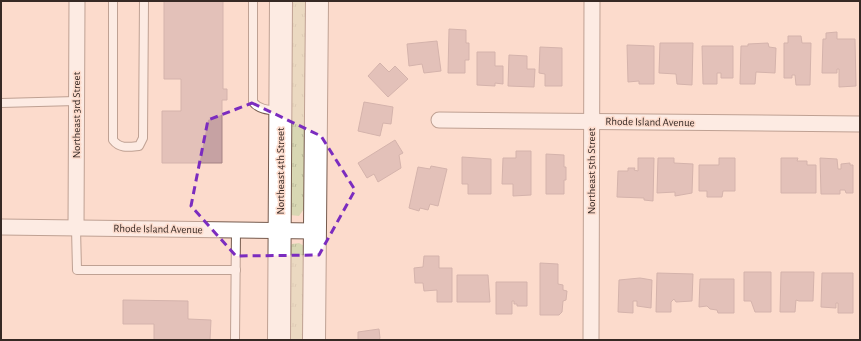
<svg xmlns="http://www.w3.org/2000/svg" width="861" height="341" font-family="'Alegreya Sans',sans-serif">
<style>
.grass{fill:url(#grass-tufts)}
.building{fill:#c6a2a3;stroke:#a58384}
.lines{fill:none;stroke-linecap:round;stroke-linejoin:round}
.service-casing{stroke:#765b4e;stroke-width:10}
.minor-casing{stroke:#765b4e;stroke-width:17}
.secondary-casing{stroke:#765b4e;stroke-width:24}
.service{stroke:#fff;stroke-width:8}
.minor{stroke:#fff;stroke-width:15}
.secondary{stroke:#fff;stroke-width:22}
.marked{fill:none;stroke:#7b2cbf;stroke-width:3;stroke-dasharray:8 5;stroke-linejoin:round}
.labels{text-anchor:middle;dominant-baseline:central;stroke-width:3;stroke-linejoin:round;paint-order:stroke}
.street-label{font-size:11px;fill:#362924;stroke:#fcdbcc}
</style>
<defs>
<pattern id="grass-tufts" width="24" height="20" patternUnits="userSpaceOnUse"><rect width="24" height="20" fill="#d8d7b3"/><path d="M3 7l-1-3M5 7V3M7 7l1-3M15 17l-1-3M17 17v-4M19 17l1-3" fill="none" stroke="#bab99a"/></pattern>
</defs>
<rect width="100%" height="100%" fill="#fcdbcc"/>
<!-- grass -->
<g class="grass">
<path d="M289,1h19l-2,205 -7,10 -9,-1z"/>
<path d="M299,243l7,4v93h-20l1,-91 5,-5z"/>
</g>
<!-- building -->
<g class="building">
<path d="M164,1h59v88h4v11h-5v63h-60v-52h19v-32h-17z"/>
<path d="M449,29l17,1v13h3v17h-4v13h-17z"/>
<path d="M837,32v7h18l1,47 -17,1v-18h-2v4h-15l1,-34h3v-6z"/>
<path d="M788,36h13l1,7h9l-1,42h-14l-1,-10h-3v3h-8v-35h4z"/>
<path d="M437,41l4,30 -17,2 -2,-9 -13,2 -2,-22z"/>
<path d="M660,43h33l-1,42 -15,-1 -1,-10 -17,-1z"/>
<path d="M768,43l1,4 7,1 -1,25 -19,-1 -1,12h-15l1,-38h7v-2z"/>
<path d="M627,45l27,1v38h-15v-3l-11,1z"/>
<path d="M702,46h31v32h-12v-5h-4v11h-14z"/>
<path d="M540,47l22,1v38h-17v-12l-6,-1z"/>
<path d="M477,52h18v14h8v18l-8,-1v3l-18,-1z"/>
<path d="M509,55l18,1v13h8l-1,18 -26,-1z"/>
<path d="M380,63l9,9 6,-6 13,13 -20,18 -20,-21z"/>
<path d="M364,102l29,5 -2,17 -8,-1 -3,13 -22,-5z"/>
<path d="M395,140l8,13 -4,2 2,13 -23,14 -4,-8 -7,4 -9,-15z"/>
<path d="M516,151h15v44l-18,1v-12h-11l1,-26h13z"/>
<path d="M546,154l18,1v12h2v13h-2v14h-18z"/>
<path d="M462,157l29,2v35h-23v-10h-6z"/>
<path d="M638,158h16l-1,43 -9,-1v-2l-27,-1 1,-26h10v-3h7l-1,2 4,1z"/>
<path d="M658,158h16v5l19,1 -1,29 -17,3v-4l-18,1z"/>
<path d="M719,158h16v33h-12l-1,6h-15v-6h-8v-26h20z"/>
<path d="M781,158h17l-1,3h10v4h9v28h-35z"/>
<path d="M820,158l17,1 1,10h3v-5l9,-1v2h3v28h-7l-1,-3h-5v4h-19z"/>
<path d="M431,166l16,3 -9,37 -8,-2 -2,6 -8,-2 -1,3 -10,-3 9,-41 12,2z"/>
<path d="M424,256h15v12h13v34h-15v-12l-13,1 -1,-8h-8l-1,-15 9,-1z"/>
<path d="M540,263l18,1v20l5,1v5l4,1 -1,9 -3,1 -1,11 -3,3h-19z"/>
<path d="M744,272h27v40h-16l-4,-11h-7z"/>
<path d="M781,272h33l-1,29h-14l-3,-1 -1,12h-15z"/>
<path d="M657,273l36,1 -1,27 -16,1 -2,-3 -3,3v10h-15z"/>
<path d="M822,273h31v40h-15v-10h-2v5l-15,-1z"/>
<path d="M457,275h31l2,27h-33z"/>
<path d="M640,278l12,2 -1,28 -14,-2v-5h-4v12l-15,-1 1,-32z"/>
<path d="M700,279h34v34h-16l-1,-3 -7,-1 -3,-3 -8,1z"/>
<path d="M496,282h31v24h-10v-2h-3v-3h-2v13h-16z"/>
<path d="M123,300l65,1v18l23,1 -1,20h-56v-16h-31z"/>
<path d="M379,329l1,9 -1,2h-21v-8z"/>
</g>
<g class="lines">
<defs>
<g id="service">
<path d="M113,1v139c7,9 16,7 26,6l4,-8 1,-137"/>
<path d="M253,1v101c6,8 17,8 27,9"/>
<path d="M1,103l75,-2"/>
<path d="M76,228l1,42h159"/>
<path d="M235,340l1,-110"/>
</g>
<g id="minor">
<path d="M439,120l421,4"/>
<path d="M1,227l314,4"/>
<path d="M76,228l1,-227"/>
<path d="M591,340l1,-339"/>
</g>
<g id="secondary">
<path d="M279,340l2,-339"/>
<path d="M314,340l3,-339"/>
</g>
</defs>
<!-- service casing -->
<use href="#service" class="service-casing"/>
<!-- minor casing -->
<use href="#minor" class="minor-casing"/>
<!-- secondary casing -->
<use href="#secondary" class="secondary-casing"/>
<!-- service -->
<use href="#service" class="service"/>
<!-- minor -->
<use href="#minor" class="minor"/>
<!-- secondary -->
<use href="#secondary" class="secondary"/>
</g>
<!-- marked area -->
<path d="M0 0H861V341H0ZM252,103l69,33 34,54 -36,65 -83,1 -45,-50 17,-86z" fill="#fcdbcc" fill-opacity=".55" fill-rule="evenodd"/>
<path class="marked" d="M252,103l69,33 34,54 -36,65 -83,1 -45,-50 17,-86z"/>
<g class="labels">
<!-- street labels -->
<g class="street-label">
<text transform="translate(76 115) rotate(-90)">Northeast 3rd Street</text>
<text transform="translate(650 122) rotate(1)">Rhode Island Avenue</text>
<text transform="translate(280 171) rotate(-90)">Northeast 4th Street</text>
<text transform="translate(591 171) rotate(-90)">Northeast 5th Street</text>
<text transform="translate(158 229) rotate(1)">Rhode Island Avenue</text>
</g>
</g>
<!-- border -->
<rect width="861" height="341" fill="none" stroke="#362924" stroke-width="4"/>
</svg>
